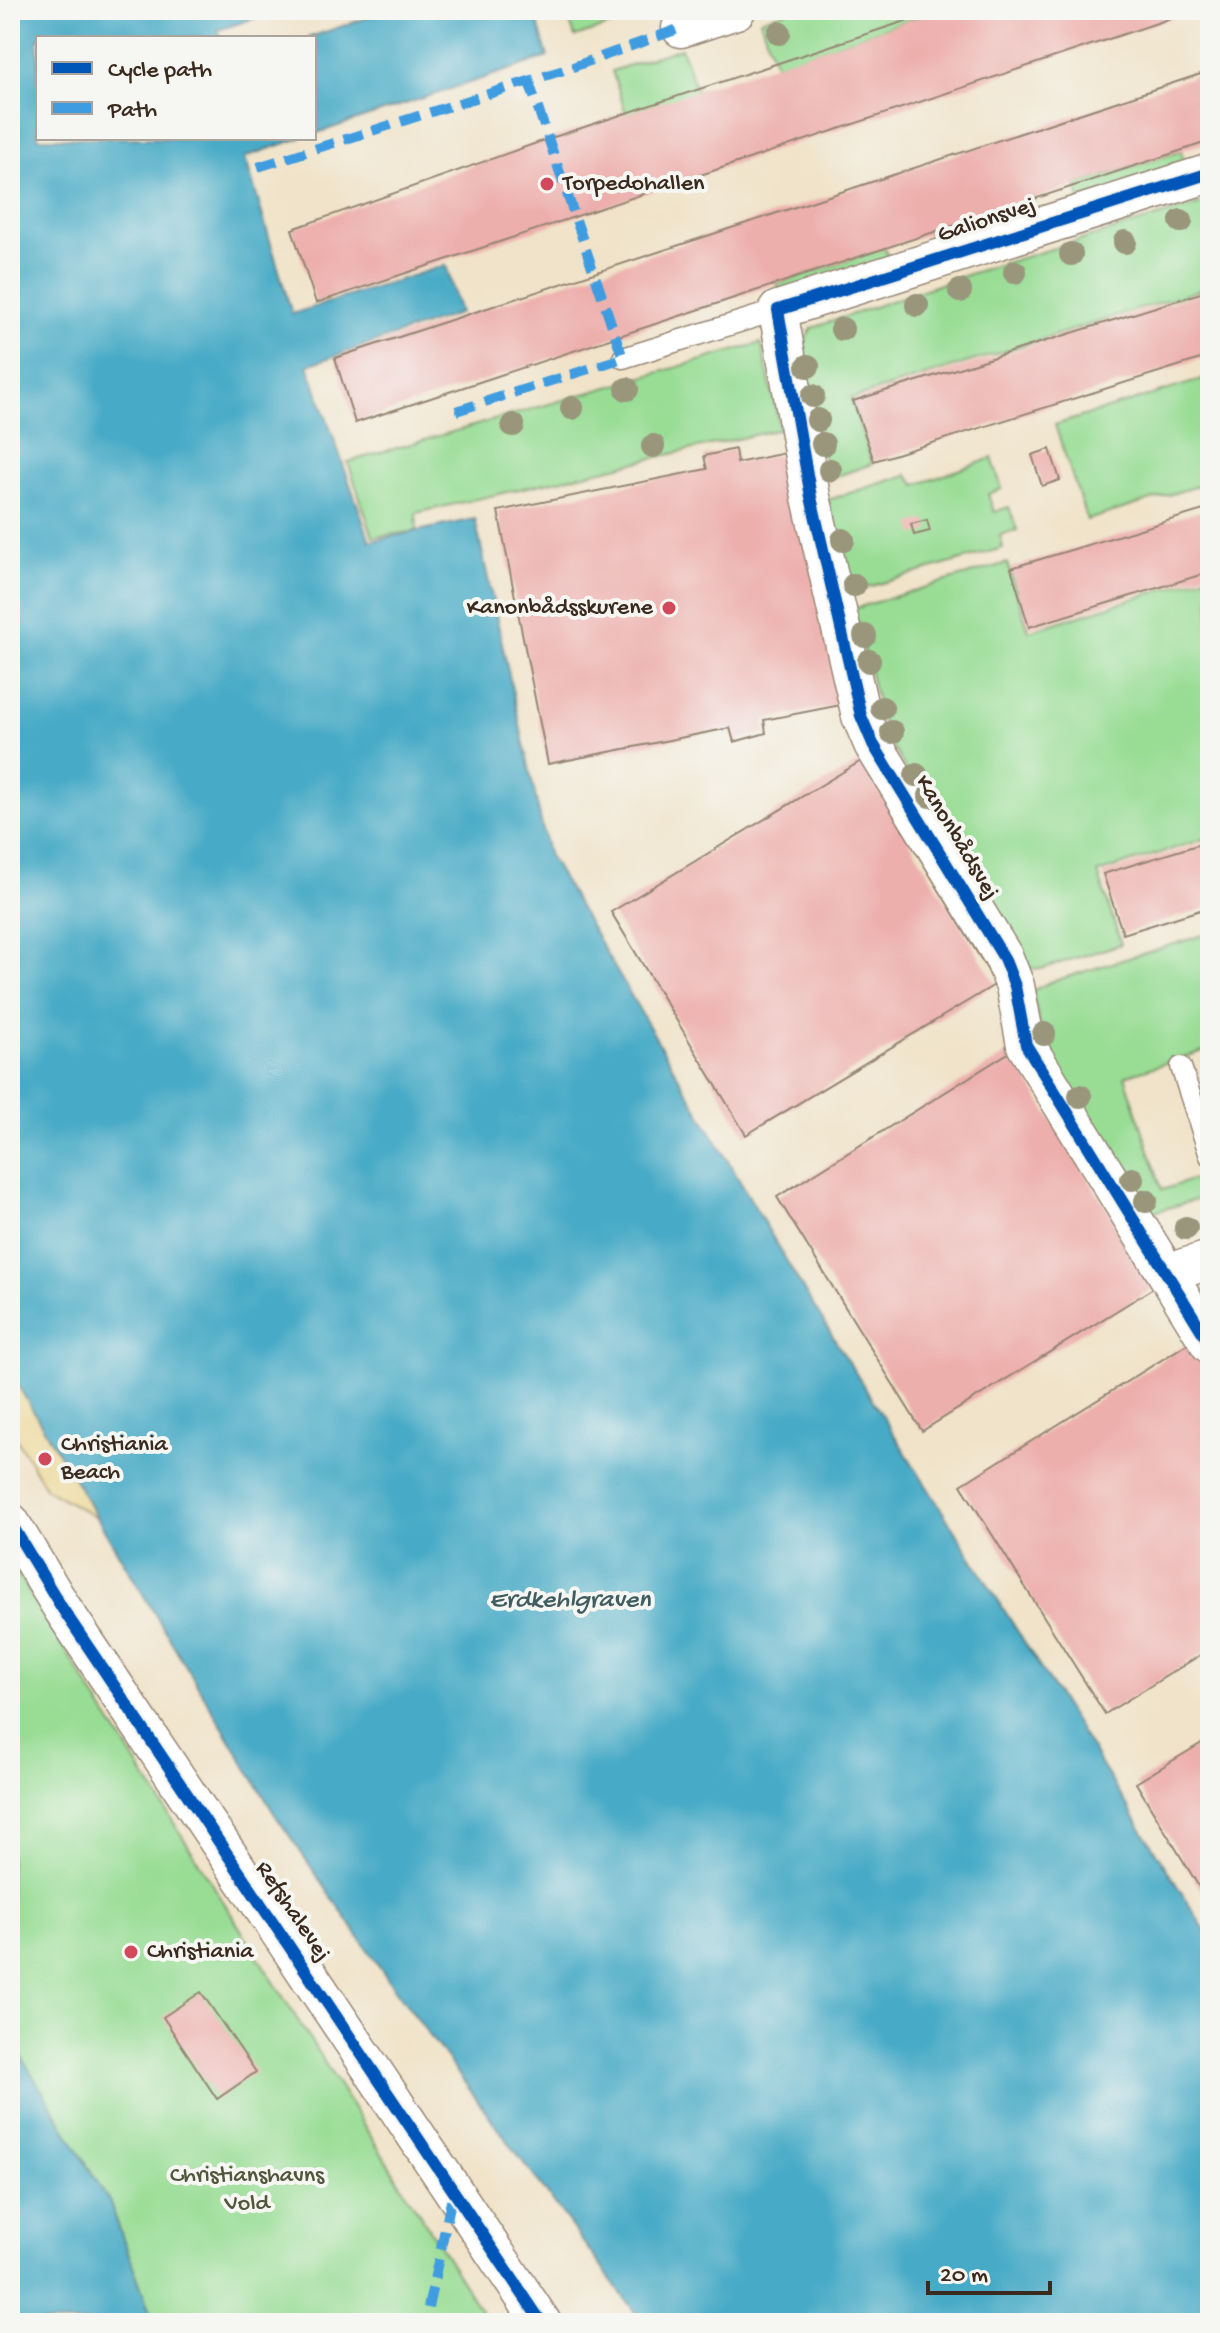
<svg xmlns="http://www.w3.org/2000/svg" width="1220" height="2333" font-family="'Gochi Hand',sans-serif">
<style>
.green{fill:#99dd95;stroke:#6a845a;stroke-width:2}
.sand{fill:#eeda9e;stroke:#94825e;stroke-width:2}
.water{fill:#47aac6;stroke:#416a72;stroke-width:2}
.building{fill:#edafac}
.lines{fill:none;stroke-linecap:round;stroke-linejoin:round}
.lane-casing{stroke:#968674;stroke-width:23}
.street-casing{stroke:#968674;stroke-width:41}
.lane{stroke:#fff;stroke-width:20}
.street{stroke:#fff;stroke-width:38}
.quiet{stroke:#3f9ce0;stroke-width:10;stroke-dasharray:20 10;stroke-linecap:butt}
.cycleway-casing{stroke:#f6f6f2;stroke-width:17}
.cycleway{stroke:#0057b8;stroke-width:12}
.tree{fill:#99967b}
.poi-dot{fill:#d1495b;stroke:#f6f6f2;stroke-width:3}
.labels{text-anchor:middle;dominant-baseline:central;stroke-width:8;stroke-linejoin:round;paint-order:stroke}
.poi-label{font-size:24px;fill:#3b2a1e;stroke:#f6f6f2;text-anchor:start}
.street-label{font-size:24px;fill:#3b2a1e;stroke:#f6f6f2}
.park-label{font-size:24px;fill:#52573c;stroke:#f6f6f2}
.water-label{font-size:26px;font-style:italic;fill:#405d61;stroke:#f6f6f2}
</style>
<rect width="100%" height="100%" fill="#f6f6f2"/>
<filter id="ink" filterUnits="userSpaceOnUse"><feTurbulence type="fractalNoise" baseFrequency=".0125" numOctaves="2"/><feDisplacementMap in="SourceGraphic" scale="16" xChannelSelector="R" yChannelSelector="G"/><feConvolveMatrix kernelMatrix="1 2 1 2 8 2 1 2 1" color-interpolation-filters="sRGB"/></filter>
<filter id="wash" filterUnits="userSpaceOnUse"><feTurbulence type="fractalNoise" baseFrequency=".006" numOctaves="4" result="noise"/><feDisplacementMap in="SourceGraphic" scale="32" xChannelSelector="R" yChannelSelector="G"/><feGaussianBlur stdDeviation="1.8" result="paint"/><feColorMatrix in="noise" values="0 0 0 0 0 0 0 0 0 0 0 0 0 0 0 0 0 1.4 0 .05"/><feComposite in="paint" operator="in"/></filter>
<g filter="url(#wash)">
<rect width="100%" height="100%" fill="#f0e3c9"/>
<!-- green -->
<g class="green">
<path d="M566,10h92l-83,27z"/>
<path d="M791,10h148l-163,55 -16,-45z"/>
<path d="M681,48l16,43 -70,25 -15,-45z"/>
<path d="M1181,151l7,21 -106,34 -6,-21z"/>
<path d="M1032,200l7,20 -103,34 -7,-21z"/>
<path d="M1210,201v86l-359,112 21,65 -44,15 -29,-128 13,-23 163,-56z"/>
<path d="M885,248l6,20 -107,36 -7,-20z"/>
<path d="M761,343l19,86 -364,84 1,18 -44,6 -25,-75z"/>
<path d="M1210,377v105l-123,38 -32,-95z"/>
<path d="M992,458l10,31 -14,5 6,18 15,-5 8,23 -17,5 3,13 -152,44 -23,-92 79,-25 9,10z"/>
<path d="M1007,563l22,68 181,-56v262l-112,36 23,71 -80,25 -16,-1 -139,-232 -33,-127z"/>
<path d="M1210,933v116l-85,27 37,114 32,-11 8,19 -52,15 -102,-154 -16,-68 18,-9z"/>
<path d="M10,1561l12,20 466,742h-334l-44,-120 -100,-165z"/>
</g>
<!-- sand -->
<path class="sand" d="M10,1372l87,146 -51,-29 -36,-61z"/>
<!-- water -->
<g class="water">
<path d="M10,10h270l-62,20 3,8h-183v100h263l-56,19 47,157 154,-49 14,48 -152,52 62,176 105,-22 73,335 258,440 404,644v385h-567l-251,-338 -118,-172 -264,-441z"/>
<path d="M390,10h144l14,47 -234,77v-96h-7z"/>
<path d="M10,2038l100,165 44,120h-144z"/>
</g>
<g id="blocks">
<!-- building -->
<g class="building">
<path d="M939,10l254,1 -877,292 -24,-74 256,-90z"/>
<path d="M1210,71v70l-855,282 -20,-65z"/>
<path d="M1210,290v66l-336,105 -21,-60z"/>
<path d="M735,449l2,14 53,-11 51,253 -77,15 2,13 -32,9 -4,-14 -182,36 -50,-253 209,-42 -3,-13z"/>
<path d="M1050,449l10,31 -18,6 -10,-31z"/>
<path d="M1210,508v64l-181,55 -18,-59z"/>
<path d="M927,520l3,11 -16,4 -3,-11z"/>
<path d="M861,761l135,223 -250,151 -135,-223z"/>
<path d="M1210,841v66l-87,27 -20,-60z"/>
<path d="M1010,1052l145,235 -233,144 -145,-234z"/>
<path d="M1192,1341l18,29v279l-105,65 -144,-229z"/>
<path d="M1210,1738v167l-74,-122z"/>
<path d="M201,1992l55,80 -39,27 -54,-82z"/>
</g>
</g>
</g>
<g filter="url(#ink)">
<use href="#blocks" fill-opacity="0" stroke="#968674" stroke-width="2"/>
<g class="lines">
<defs>
<g id="lane">
<path d="M623,358l155,-48"/>
<path d="M1181,1067l29,89"/>
</g>
<g id="street">
<path d="M681,28l55,-18"/>
<path d="M1210,173l-432,137 33,187 50,219 12,28 131,214 11,28 11,59 184,299"/>
<path d="M1167,1273l43,-13"/>
<path d="M10,1522l52,86 480,715"/>
</g>
</defs>
<!-- lane casing -->
<use href="#lane" class="lane-casing"/>
<!-- street casing -->
<use href="#street" class="street-casing"/>
<!-- lane -->
<use href="#lane" class="lane"/>
<!-- street -->
<use href="#street" class="street"/>
<!-- quiet -->
<g class="quiet">
<path d="M258,167l312,-99 111,-40"/>
<path d="M456,411l167,-53 -94,-276"/>
<path d="M428,2308l25,-116"/>
</g>
<defs>
<g id="cycleway">
<path d="M1210,173l-432,137 33,187 50,219 12,28 131,214 11,28 11,59 184,299"/>
<path d="M10,1522l52,86 480,715"/>
</g>
</defs>
<!-- cycleway casing -->
<use href="#cycleway" class="cycleway-casing"/>
<!-- cycleway -->
<use href="#cycleway" class="cycleway"/>
</g>
<!-- trees -->
<g class="tree">
<circle cx="779" cy="33" r="12"/>
<circle cx="1181" cy="221" r="12"/>
<circle cx="1125" cy="242" r="12"/>
<circle cx="1071" cy="254" r="12"/>
<circle cx="1015" cy="272" r="12"/>
<circle cx="960" cy="291" r="12"/>
<circle cx="917" cy="305" r="12"/>
<circle cx="842" cy="329" r="12"/>
<circle cx="808" cy="366" r="12"/>
<circle cx="627" cy="389" r="12"/>
<circle cx="813" cy="396" r="12"/>
<circle cx="572" cy="408" r="12"/>
<circle cx="818" cy="420" r="12"/>
<circle cx="513" cy="425" r="12"/>
<circle cx="823" cy="444" r="12"/>
<circle cx="653" cy="446" r="12"/>
<circle cx="830" cy="470" r="12"/>
<circle cx="843" cy="540" r="12"/>
<circle cx="854" cy="585" r="12"/>
<circle cx="865" cy="636" r="12"/>
<circle cx="869" cy="661" r="12"/>
<circle cx="882" cy="708" r="12"/>
<circle cx="892" cy="732" r="12"/>
<circle cx="916" cy="775" r="12"/>
<circle cx="930" cy="796" r="12"/>
<circle cx="1044" cy="1034" r="12"/>
<circle cx="1080" cy="1096" r="12"/>
<circle cx="1132" cy="1179" r="12"/>
<circle cx="1146" cy="1201" r="12"/>
<circle cx="1186" cy="1228" r="12"/>
</g>
</g>
<!-- markers -->
<g class="poi-dot">
<circle cx="547" cy="184" r="8"/>
<circle cx="669" cy="608" r="8"/>
<circle cx="45" cy="1459" r="8"/>
<circle cx="131" cy="1952" r="8"/>
</g>
<g class="labels">
<!-- poi labels -->
<g class="poi-label">
<text x="563" y="184">Torpedohallen</text>
<text x="653" y="608" text-anchor="end">Kanonbådsskurene</text>
<text x="61" y="1445">Christiania<tspan x="61" dy="28">Beach</tspan></text>
<text x="147" y="1952">Christiania</text>
</g>
<!-- street labels -->
<g class="street-label">
<text transform="translate(987 221) rotate(-18)">Galionsvej</text>
<text transform="translate(956 838) rotate(59)">Kanonbådsvej</text>
<text transform="translate(292 1912) rotate(56)">Refshalevej</text>
</g>
<!-- park labels -->
<g class="park-label">
<text x="247" y="2176">Christianshavns<tspan x="247" dy="28">Vold</tspan></text>
</g>
<!-- water labels -->
<g class="water-label">
<text x="570" y="1601">Erdkehlgraven</text>
</g>
</g>
<!-- margin -->
<rect width="1220" height="2333" fill="none" stroke="#f6f6f2" stroke-width="40"/>
<!-- legend -->
<rect x="36" y="36" width="280" height="104" fill="#f6f6f2" stroke="#aba49d" stroke-width="2"/>
<rect x="52" y="62" width="40" height="12" fill="#0057b8" stroke="#aba49d" stroke-width="2"/>
<text x="108" y="76" font-size="24" fill="#3b2a1e">Cycle path</text>
<rect x="52" y="102" width="40" height="12" fill="#3f9ce0" stroke="#aba49d" stroke-width="2"/>
<text x="108" y="116" font-size="24" fill="#3b2a1e">Path</text>
<!-- scale -->
<path d="M928 2281v12h122v-12" fill="none" stroke="#3b2a1e" stroke-width="4"/>
<text x="940" y="2281" font-size="24" fill="#3b2a1e" stroke="#f6f6f2" stroke-width="6" paint-order="stroke">20 m</text>
</svg>
